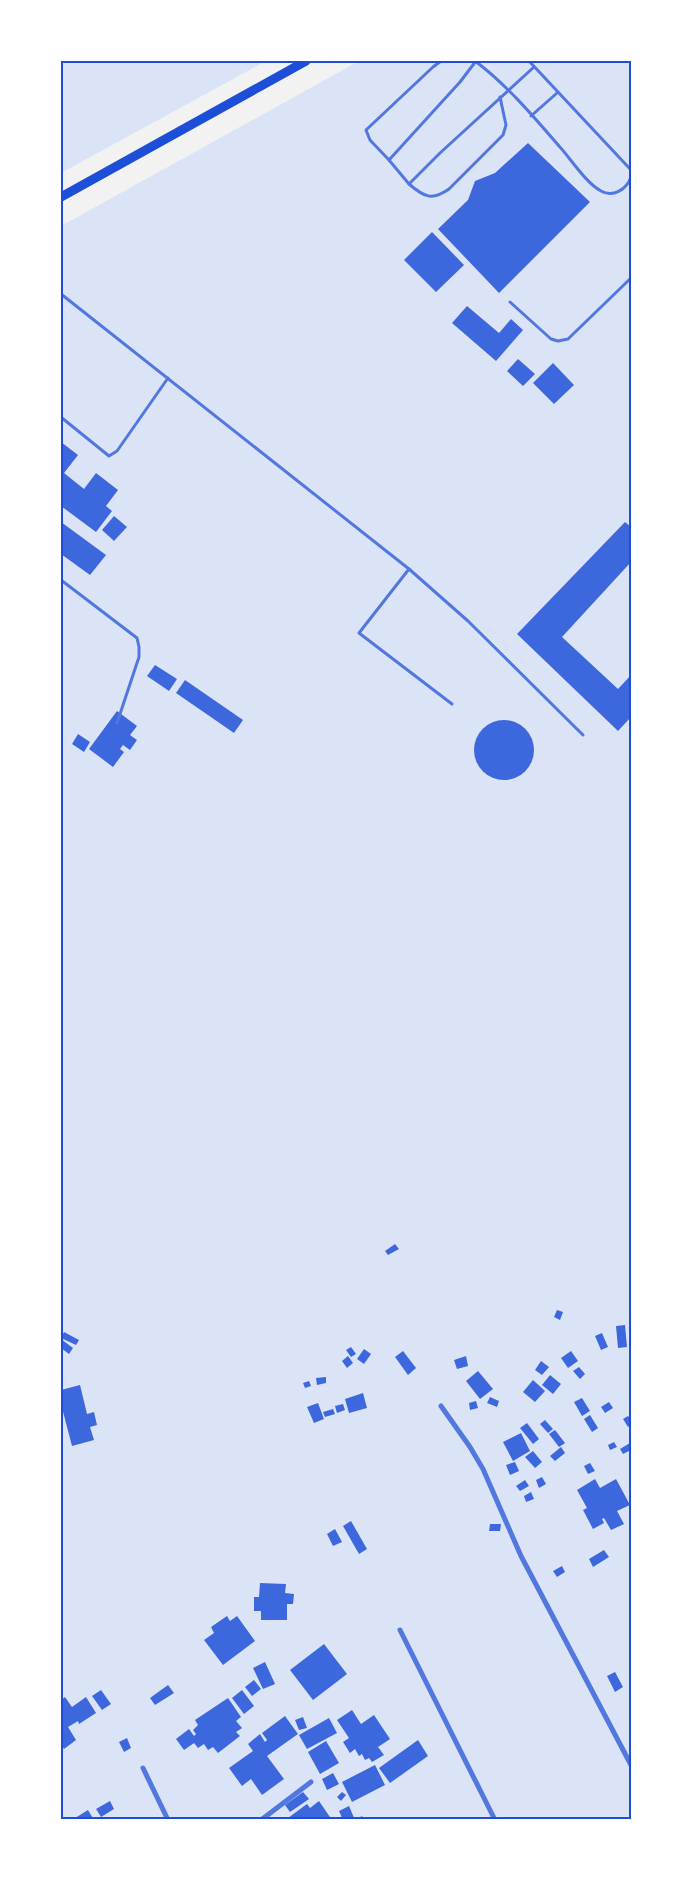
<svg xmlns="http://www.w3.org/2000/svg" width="692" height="1881" font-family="Inter,sans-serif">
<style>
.green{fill:#dbe4f7}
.building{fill:#3d67dc}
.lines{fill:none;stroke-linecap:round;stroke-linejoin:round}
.service{stroke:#5277de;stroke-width:3}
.minor{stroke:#5277de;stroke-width:5}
.secondary{stroke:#1d4ed8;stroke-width:9}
.neatline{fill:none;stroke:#1d4ed8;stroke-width:2}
</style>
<rect width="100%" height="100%" fill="#f2f2f2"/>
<!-- green -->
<g class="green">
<path d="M61,61h205l-205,112z"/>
<path d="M359,61h272v1759h-570v-1594z"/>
</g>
<!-- building -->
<g class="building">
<path d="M528,143l62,59 -91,91 -61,-64 30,-29 7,-19 20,-8z"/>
<path d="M432,232l32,33 -28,27 -32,-32z"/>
<path d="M467,306l32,27 12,-14 12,11 -27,31 -44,-38z"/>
<path d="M518,359l17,15 -12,12 -16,-15z"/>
<path d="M553,363l21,22 -20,19 -21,-21z"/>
<path d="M61,442l17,13 -14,18 20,16 12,-16 22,17 -12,16 6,5 -16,21 -35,-26z"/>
<path d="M114,516l13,11 -13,14 -12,-11z"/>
<path d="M61,522l45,33 -16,20 -29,-21z"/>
<path d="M625,522l6,5v35l-69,75 56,52 13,-14v42l-13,14 -101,-97z"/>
<path d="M155,665l22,14 -8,12 -22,-15z"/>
<path d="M185,680l58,40 -9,13 -58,-40z"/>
<path d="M117,711l20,15 -7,9 7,5 -7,10 -7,-5 -3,4 4,3 -11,15 -24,-18z"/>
<circle cx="504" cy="750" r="30"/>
<path d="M78,734l12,8 -6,10 -12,-8z"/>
<path d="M395,1244l4,5 -11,6 -3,-4z"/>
<path d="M557,1310l6,2 -3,8 -6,-3z"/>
<path d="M625,1325l2,22 -9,1 -2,-22z"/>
<path d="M64,1332l15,8 -3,5 -15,-7z"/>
<path d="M602,1333l6,14 -7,3 -6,-14z"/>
<path d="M61,1339l12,9 -4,6 -8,-6z"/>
<path d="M351,1347l5,7 -5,3 -5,-7z"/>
<path d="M364,1349l7,5 -7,10 -7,-5z"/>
<path d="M403,1351l13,17 -8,7 -13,-18z"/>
<path d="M571,1351l7,10 -10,7 -7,-10z"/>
<path d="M348,1356l5,7 -6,5 -5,-7z"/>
<path d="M466,1356l2,10 -11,3 -3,-9z"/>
<path d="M541,1361l8,6 -7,8 -7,-5z"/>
<path d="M579,1367l6,7 -5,5 -7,-8z"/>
<path d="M478,1371l15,18 -13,10 -14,-18z"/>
<path d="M550,1375l11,9 -8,10 -11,-9z"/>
<path d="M326,1377v6l-9,2 -1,-7z"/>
<path d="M533,1380l12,11 -10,11 -12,-10z"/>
<path d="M309,1381l2,5 -6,2 -2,-5z"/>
<path d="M80,1385l7,29 7,-2 3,13 -7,2 4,13 -22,6 -11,-42v-14z"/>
<path d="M363,1393l4,15 -18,5 -4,-14z"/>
<path d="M490,1397l9,4 -2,6 -10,-4z"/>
<path d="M582,1398l8,13 -8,5 -8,-14z"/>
<path d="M476,1401l2,7 -8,2 -1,-7z"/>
<path d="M609,1402l4,6 -8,5 -4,-6z"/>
<path d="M318,1403l6,16 -10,4 -7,-16z"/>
<path d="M343,1404l2,6 -8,3 -2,-7z"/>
<path d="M333,1409l2,5 -10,3 -2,-5z"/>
<path d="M590,1415l8,13 -6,4 -8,-13z"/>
<path d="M628,1416l3,3v6l-3,2 -5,-8z"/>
<path d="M545,1420l8,9 -5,4 -8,-9z"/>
<path d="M527,1423l12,16 -6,5 -13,-16z"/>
<path d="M555,1430l10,13 -6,4 -10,-13z"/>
<path d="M521,1433l9,18 -17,10 -10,-19z"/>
<path d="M614,1442l3,5 -7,3 -2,-5z"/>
<path d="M630,1443l1,7 -8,4 -3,-5z"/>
<path d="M561,1447l4,6 -10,8 -5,-5z"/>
<path d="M533,1451l9,11 -7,6 -10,-11z"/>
<path d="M515,1462l4,9 -9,4 -4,-10z"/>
<path d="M590,1463l5,8 -7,3 -4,-8z"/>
<path d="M542,1477l4,7 -7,4 -3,-8z"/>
<path d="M595,1479l5,9 16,-9 14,26 -13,6 7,13 -13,6 -7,-12 -2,1 2,4 -11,6 -10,-19 4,-2 -10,-18z"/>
<path d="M525,1480l4,6 -9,5 -4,-5z"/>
<path d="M531,1492l3,7 -8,3 -2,-6z"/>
<path d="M351,1521l16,28 -8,5 -16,-28z"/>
<path d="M490,1524h11l-1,7h-11z"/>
<path d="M335,1529l7,13 -9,4 -6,-12z"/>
<path d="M604,1550l5,7 -16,10 -4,-8z"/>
<path d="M562,1566l3,6 -8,5 -4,-6z"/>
<path d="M260,1583l26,1 -1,9 9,1 -1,10h-6v16h-26v-9h-7v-14h5z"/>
<path d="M227,1616l3,5 7,-5 18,25 -32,24 -19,-25 10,-7 -3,-6z"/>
<path d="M324,1644l23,30 -34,26 -23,-30z"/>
<path d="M265,1662l10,22 -12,5 -10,-21z"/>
<path d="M615,1672l8,15 -8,5 -8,-16z"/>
<path d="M254,1680l7,9 -9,7 -7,-9z"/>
<path d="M168,1685l6,8 -19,12 -5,-7z"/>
<path d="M101,1690l10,14 -9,6 -10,-14z"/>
<path d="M242,1690l12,16 -10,8 -12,-16z"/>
<path d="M65,1697l7,10 14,-10 10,16 -17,11 -1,-3 -10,6 8,13 -12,9 -3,-5v-44z"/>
<path d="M228,1698l13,19 -5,4 6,7 -6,4 4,4 -22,17 -5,-6 -5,3 -4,-6 -6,4 -4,-5 -10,7 -8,-11 13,-10 5,7 2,-2 -3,-4 5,-5 -3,-5z"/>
<path d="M352,1710l9,14 13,-9 16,24 -12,8 6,8 -12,7 -3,-4 -4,2 -3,-6 -3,2 -4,-7 -5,4 -7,-11 6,-4 -12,-18z"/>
<path d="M285,1716l13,18 -31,22 17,23 -22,16 -11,-16 -9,7 -13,-18 24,-17 -5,-7 12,-10 5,8 2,-2 -5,-7z"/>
<path d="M303,1717l4,11 -8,2 -4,-10z"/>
<path d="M329,1718l8,15 -30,16 -8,-14z"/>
<path d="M127,1738l4,10 -7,4 -5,-10z"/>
<path d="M418,1740l10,16 -38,27 -11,-15z"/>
<path d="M326,1741l13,22 -19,11 -12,-22z"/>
<path d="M375,1765l10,20 -33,17 -10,-20z"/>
<path d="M333,1773l6,11 -12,6 -5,-11z"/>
<path d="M303,1792l6,7 -19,13 -5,-7z"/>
<path d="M342,1792l4,3 -5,6 -4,-4z"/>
<path d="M110,1801l4,8 -13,8 -5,-8z"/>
<path d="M319,1801l13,19h-43l-1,-2 19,-14 3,4z"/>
<path d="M349,1806l6,14 7,-4 2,4h-21l-4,-9z"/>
<path d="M88,1810l6,10h-22z"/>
</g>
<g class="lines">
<!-- service -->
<g class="service">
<path d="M475,61c31,23 59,56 84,85 12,13 27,37 42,45 12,7 26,-2 30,-14"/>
<path d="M476,61l-16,21 -71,78 20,24 31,-31 94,-86"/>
<path d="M529,61l102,109"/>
<path d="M531,116l26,-23"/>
<path d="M389,160l-19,-20 -4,-10 67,-63 8,-6"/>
<path d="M409,184c15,13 23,17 40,5l54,-54 3,-10 -6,-28"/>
<path d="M61,294l348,275 59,52 115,114"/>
<path d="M510,302l41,37 7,2 10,-2 63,-61"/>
<path d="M62,418l47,38 8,-5 51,-73"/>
<path d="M409,569l-50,64 93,71"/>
<path d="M61,580l76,58 2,9v10l-22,66"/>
</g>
<!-- minor -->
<g class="minor">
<path d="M441,1406l29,41 13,22 38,87 110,209"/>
<path d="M400,1630l95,190"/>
<path d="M143,1768l25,52"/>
<path d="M261,1820l50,-38"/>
</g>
<!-- secondary -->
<path class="secondary" d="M61,197l245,-136"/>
</g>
<!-- border -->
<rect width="692" height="1881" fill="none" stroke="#ffffff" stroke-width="125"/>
<rect x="62" y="62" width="568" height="1756" class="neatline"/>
</svg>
